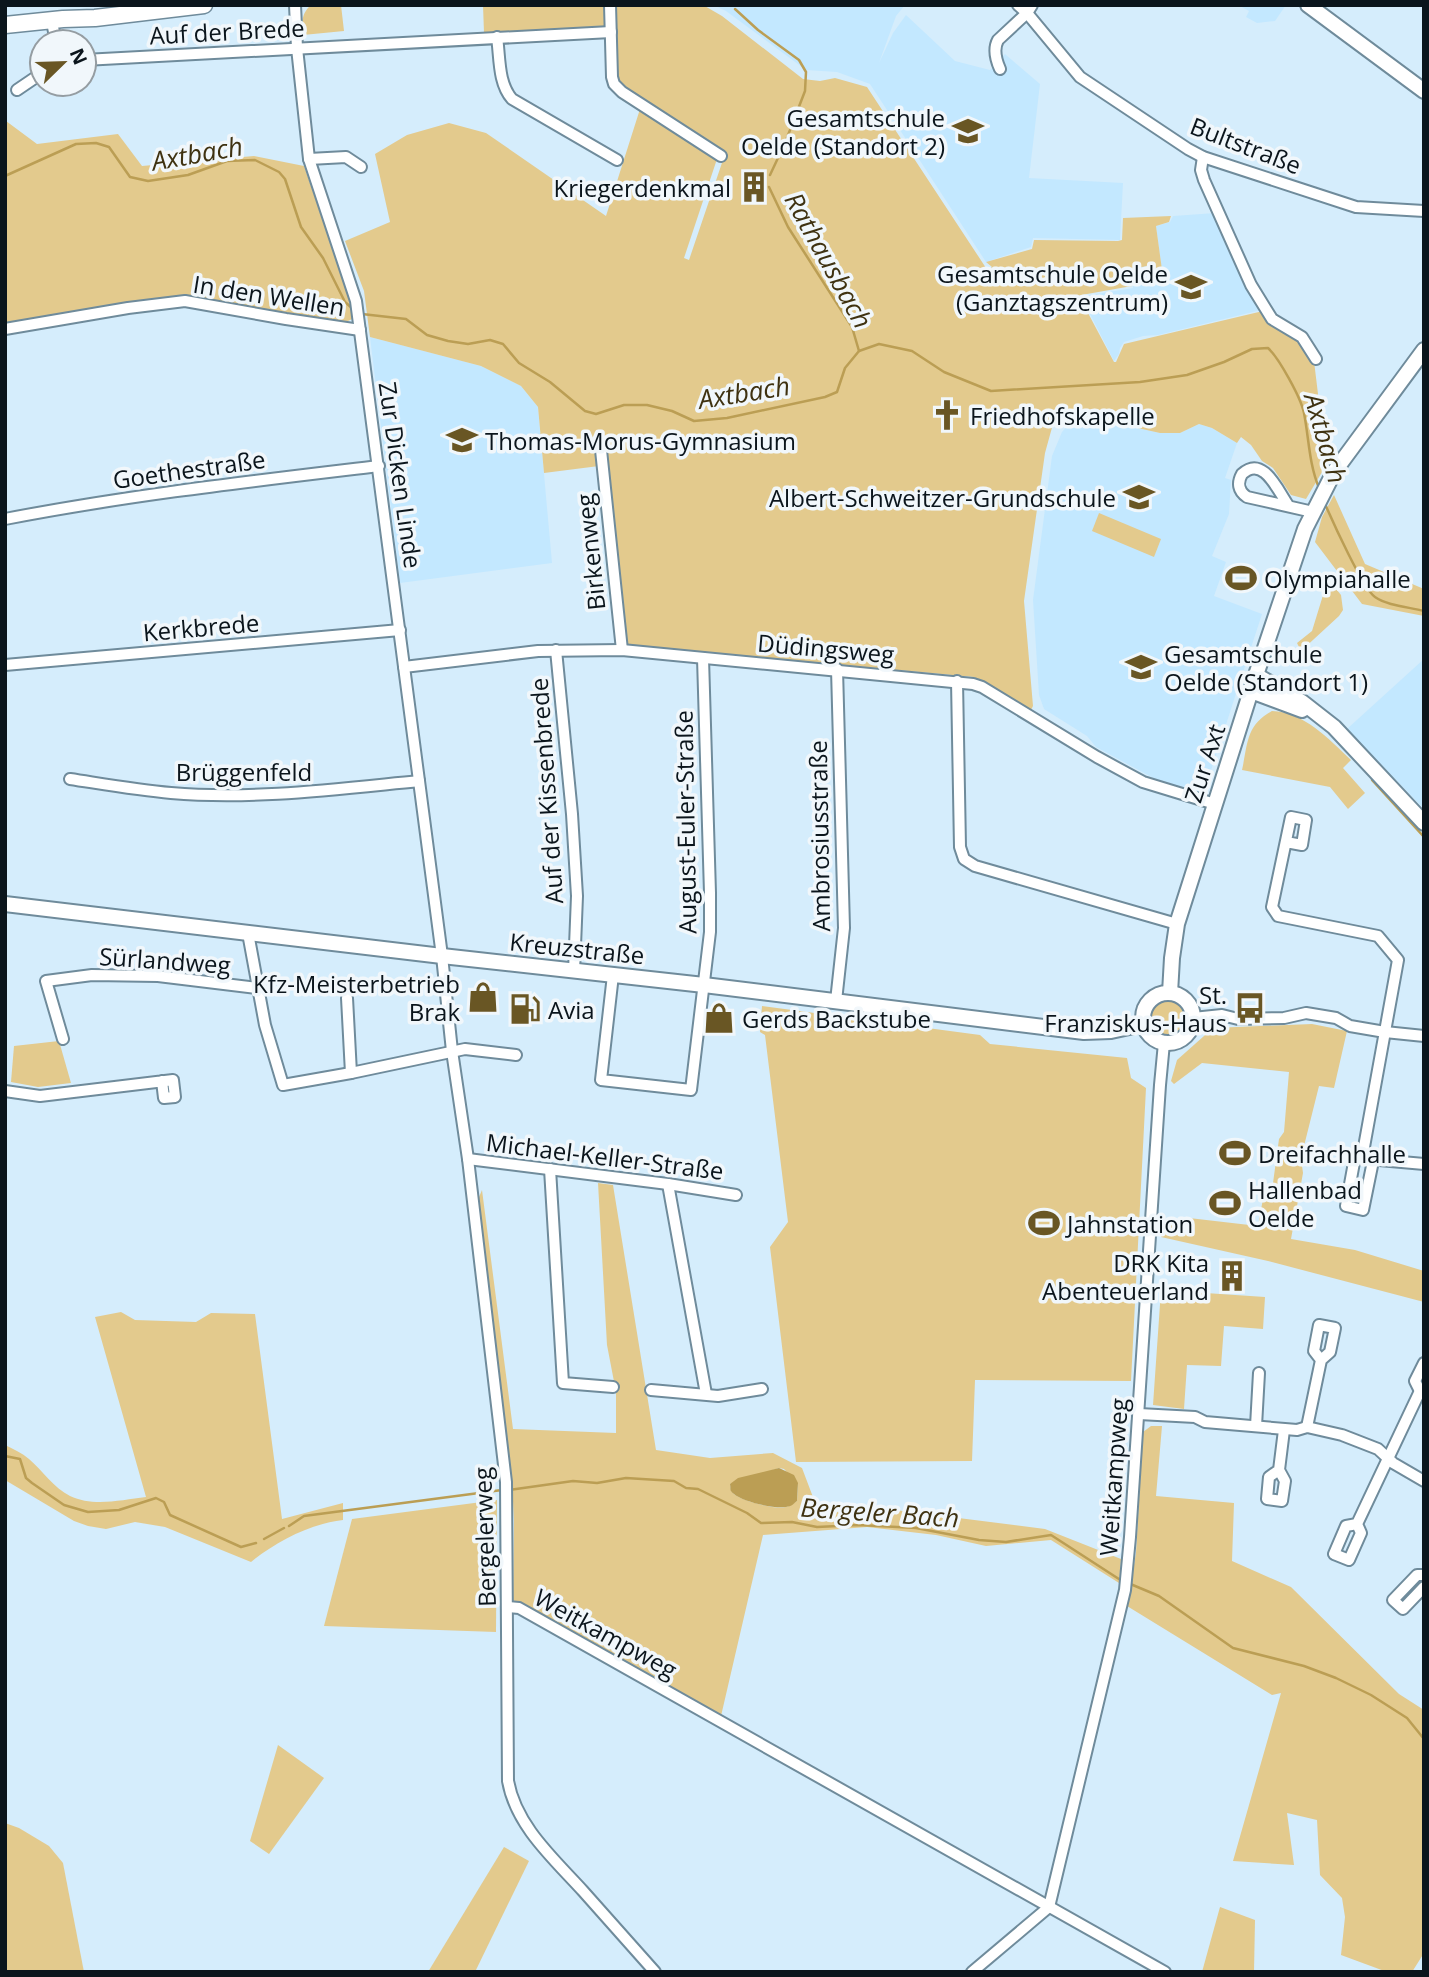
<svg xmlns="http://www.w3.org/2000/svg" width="1429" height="1977" font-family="'Open Sans',sans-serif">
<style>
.built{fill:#c3e8ff}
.green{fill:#e3ca8d;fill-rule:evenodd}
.water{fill:#bb9e54}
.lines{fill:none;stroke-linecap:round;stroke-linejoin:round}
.stream{stroke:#bb9e54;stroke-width:2.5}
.minor-casing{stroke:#6f8b9b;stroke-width:14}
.tertiary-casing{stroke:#6f8b9b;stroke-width:18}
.secondary-casing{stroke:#6f8b9b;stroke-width:19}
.minor{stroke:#fff;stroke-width:10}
.tertiary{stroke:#fff;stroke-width:14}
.secondary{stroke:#fff;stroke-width:16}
.labels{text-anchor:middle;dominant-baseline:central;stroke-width:7;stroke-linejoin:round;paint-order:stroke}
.street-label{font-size:24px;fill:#0b151c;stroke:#f1f7fb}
.poi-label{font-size:24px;fill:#0b151c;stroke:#f1f7fb;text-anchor:start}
.water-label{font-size:26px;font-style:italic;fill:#3f3211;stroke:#f1f7fb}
</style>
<rect width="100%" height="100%" fill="#d5edfc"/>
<!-- built -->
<g class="built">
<path d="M713,5h192l-9,11 -17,47 14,-30 13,-18 49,46 35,9 15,-16 35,30 -11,94 94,5 -3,57 -87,-2 -2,9 -45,15 -116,-178 -33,-12 -31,-2 -80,-59z"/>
<path d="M1238,5h48l-11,16 -18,2 -11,-6 3,-6z"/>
<path d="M1215,213l46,97 -103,25 -15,1 -19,6 -4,6 -1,6 -5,7 -25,-49 -22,-3 -4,-2 -3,-7 73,-12 -2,-18 22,-4 3,13 7,-1 -7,-52 14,-4 3,-6z"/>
<path d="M370,337l111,29 40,20 17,21 14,156 -152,20z"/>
<path d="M1088,417l72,16h20l19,-9 13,4 25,15 -12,35 6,2 -2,34 -17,42 14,6 -12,34 48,18 -59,181 -46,-15 -61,-33 -9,-11 -43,-27 -5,-14 -6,-95 19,-144 10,-24 10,-11z"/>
<path d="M1424,659v150l-77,-80z"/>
</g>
<!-- green -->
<g class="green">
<path d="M311,5h30l3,26 -41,4c-1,-13 -2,-21 8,-30z"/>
<path d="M483,5h123l1,23 -123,5z"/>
<path d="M613,5h90l19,11 81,63 17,2 15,-3 32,9 121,184 4,-4 -6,-5 46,-13 2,-9 84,1 4,-1 1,-22 48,-2 -2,6 -13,4 7,51 -7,1 -3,-13 -22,4 1,17 -73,13 2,8 10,5 17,1 26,49h2l8,-18 139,-33 36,28 15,22 4,33 -4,29 11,44 -19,32 -15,-4 -18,-27 -11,-7 -11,-16 -10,-8 -4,6 -25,-15 -13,-4 -19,9h-20l-72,-16 -32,-4 -11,40 -21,148 9,105 -2,4 -57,-33 -349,-32 -26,-179 -55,7 -6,-66 -17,-21 -40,-20 -111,-29 -6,-46 -19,-50 45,-19 -15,-68 32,-19 42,-12 37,10 120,83 34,-107 77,50 -33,99 5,2 36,-106 -101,-65 -9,-13z"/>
<path d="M6,121l31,23 81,-10 24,32 112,-10 50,10 44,126 4,27 -6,3 -61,-7 -100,-19 -58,7 -122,20z"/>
<path d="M1334,495l31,69 59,25v27l-62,-12 -47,-62 7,-25z"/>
<path d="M1099,513l62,26 -7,18 -62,-26z"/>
<path d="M1328,579l13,16 2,15 -4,6 -38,35 -4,-8 15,-12z"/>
<path d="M1272,711c32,1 57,28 79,49l-8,8 22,25 -17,16 -18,-22 -88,-17c6,-27 4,-45 30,-59z"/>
<circle cx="1168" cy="1018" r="20"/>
<path d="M762,1006l218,29 10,9 137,14 4,20 15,10 -15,293 -156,-1 -3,81 -176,1 -26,-215 18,-25 -23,-187 -5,-3z"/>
<path d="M1312,1024l35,7 -13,57 -15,-2 -18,72 2,15 -12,66 64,11 69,21v31l-156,-41 -107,-24 2,-15 23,6 3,-10 69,8 7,-38 8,-5 6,-44 5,-7 5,-60 -87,-9 -28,21 -3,-3 6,-21 36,-32z"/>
<path d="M59,1041l12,42 -33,4 -27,-5 3,-36z"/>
<path d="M598,1183l15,2 43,265 54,8 63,-5 29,15 17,45 68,-4 158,20 76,30 -2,24 -68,-43 -65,6 -50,-11 -69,-8 -104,8 -42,181 -208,-116 1,-79 -2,-39 -35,-280 5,-12 31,239 103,4v-41l-9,-47zM779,1468l5,1 14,15 -1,17c-4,2 -7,5 -11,6 -10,3 -44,-6 -52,-13 -4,-4 -3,-4 -4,-10z"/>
<path d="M1161,1290l104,7 -2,32 -39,-3 -3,40 -34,-1 -3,44 -31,-4z"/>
<path d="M121,1312l14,8 61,2 15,-9 44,1 27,205 61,-16v17c-33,4 -66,21 -92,42l-86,-35 -30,-5 -29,7 -18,-3 -14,-5 -69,-41v-35c8,4 17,8 24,14 13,11 25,29 41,37 23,11 51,4 76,1l-51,-180z"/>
<path d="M1151,1426h11l-6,70 78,7 -2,58 59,26 108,107 25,16v243l-12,19h-25l-46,-17 4,-38 -3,-19 -22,-23 -3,-55 -30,-7 7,52 -61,-4 48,-168 -9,2 -145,-89 9,-53 7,-121z"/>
<path d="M497,1500l-1,132 -172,-6 28,-107z"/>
<path d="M278,1745l46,33 -55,76 -19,-13z"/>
<path d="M5,1823l14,5 30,18 14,17 21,109h-79z"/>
<path d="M504,1847l25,14 -54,111h-47z"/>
<path d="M1220,1907l35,13 -1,52h-52z"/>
</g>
<!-- water -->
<path class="water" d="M779,1468l15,7 4,8 -1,18c-5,4 -5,5 -11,6 -11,2 -43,-5 -52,-13 -5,-4 -3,-4 -4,-10l8,-6z"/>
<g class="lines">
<!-- stream -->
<g class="stream">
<path d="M735,9l23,21 41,30 7,12 -1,19 -20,52 -15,32"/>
<path d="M5,176l71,-32 20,-1 13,4 21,30 18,4 40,-6 39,-14 28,-1 24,12 6,7 16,48 22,31 22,44 8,7"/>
<path d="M769,187l19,40 64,100 7,24"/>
<path d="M362,314l44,5 21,16 21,6 20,3 22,-4 13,4 16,19 31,19 35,29 11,3 28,-9h23l25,6 22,10 33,-3 98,-21 12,-5 8,-24 14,-17 20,-7 33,7 32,21 47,19 149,-9 47,-7 37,-13 28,-13 16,-1c11,10 33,50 36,65 5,26 5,51 15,75"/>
<path d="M1325,504c7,16 38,85 50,93 13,9 34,10 49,14"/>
<path d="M1372,780l52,57"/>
<path d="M5,1456l15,3 6,19 6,5 32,22 24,7 31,-2 37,-12 8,4 6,13 71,32 15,-4"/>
<path d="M509,1490l64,-9 24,2 29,-5 48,3 12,7 12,1 49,24 14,10 31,-1 25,5 42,-2 57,3 63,12 27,2 45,-7 71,46"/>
<path d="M289,1526l15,-10 198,-26"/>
<path d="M264,1539l20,-11"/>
<path d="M1128,1583l31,13 74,52 71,18 32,12 35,17 36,23 17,21"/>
</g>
<defs>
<g id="minor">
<path d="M295,5l2,43 12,111 47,142 86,655 10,95 16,108 38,323 2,299c8,45 46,78 75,110 24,27 48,54 72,81"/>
<path d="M610,5l2,72 2,7 8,8 99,64"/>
<path d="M1018,5l9,8 53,64 108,72 15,8 153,50 68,4"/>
<path d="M53,27l3,15"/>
<path d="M497,37c3,21 1,46 15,62l105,61"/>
<path d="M84,60l527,-28"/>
<path d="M1000,69c-4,-9 -7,-20 -2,-29l29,-27 5,-8"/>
<path d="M17,90l25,-17"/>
<path d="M1203,157l-2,13 3,10 47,105 21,34 30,18 14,22"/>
<path d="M309,159l37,-2 15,10"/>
<path d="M5,329l123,-21 57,-7 101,18 74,11"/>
<path d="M601,450l21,200"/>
<path d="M1288,505c-11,-16 -25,-50 -46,-31 -5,9 -4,17 5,23l66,15"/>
<path d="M5,519c124,-24 249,-38 374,-53"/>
<path d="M556,650l16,164 5,82 -3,75"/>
<path d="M5,665l395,-35"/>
<path d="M404,667l134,-16 84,-1 351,34 9,3 115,70 46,25 72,22"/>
<path d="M957,681l3,166 4,12 11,7 202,58"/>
<path d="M70,779c33,5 67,11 101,14 83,7 166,-4 248,-12"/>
<path d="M1286,842l16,3 4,-25 -15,-3 -19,90 6,9 100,20 20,24 -36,198 -7,-1 -9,49 17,4 10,-49"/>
<path d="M248,933l17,92 18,60 68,-12 114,-24 51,6"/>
<path d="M613,975l-12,105 90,10 19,-158v-39l-7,-235"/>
<path d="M347,998l4,75"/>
<path d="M836,1001l8,-73 -7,-259"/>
<path d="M1193,1018l29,-3 16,4 46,-1 22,-5 30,5 14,8 35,6 39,4"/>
<path d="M63,1039l-17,-58 46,-6 66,1 99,12"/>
<path d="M5,1091l35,5 133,-16 2,17 -11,1 -2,-17"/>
<path d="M468,1159l200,25 68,11"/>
<path d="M1368,1159l56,5"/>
<path d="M550,1169l13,214 50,4"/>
<path d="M668,1184l38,210"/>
<path d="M651,1390l67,6 44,-7"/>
<path d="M1420,1391l-5,-10 9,-18"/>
<path d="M1139,1414l56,3 10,5 92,8 10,-3 35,8 36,14 15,14 31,18"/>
<path d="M1256,1426l3,-53"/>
<path d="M1307,1427l14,-67 9,-8 5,-24 -16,-3 -5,26 7,9"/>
<path d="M1279,1470l-10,7 -2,22 15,2 3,-20 -6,-11 5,-40"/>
<path d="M1357,1524l-11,2 -12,28 15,6 12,-27 -4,-9 63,-133 4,-1"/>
<path d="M1424,1575h-7l-24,25 10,9 21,-22"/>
<path d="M508,1607l11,1 646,364"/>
<path d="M972,1972l77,-65 76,-317 5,-53 30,-452 4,-42"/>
</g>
<g id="tertiary">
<path d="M1308,5l116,86"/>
<path d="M1256,675l46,27 32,25 90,96"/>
<path d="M1251,691l51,19"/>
<path d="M5,904l437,52 262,29 380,47 27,-1 32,-7"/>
<circle cx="1168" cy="1018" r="25"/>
<path d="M1170,993l2,-35 5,-34 79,-249 49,-146 29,-57 90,-122"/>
</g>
<path id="secondary" d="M5,25l58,-6 32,-1 109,-13"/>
</defs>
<!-- minor casing -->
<use href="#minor" class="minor-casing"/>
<!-- tertiary casing -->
<use href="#tertiary" class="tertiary-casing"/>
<!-- secondary casing -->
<use href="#secondary" class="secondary-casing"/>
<!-- minor -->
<use href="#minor" class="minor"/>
<!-- tertiary -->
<use href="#tertiary" class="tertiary"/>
<!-- secondary -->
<use href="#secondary" class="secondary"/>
</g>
<!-- icons -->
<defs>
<symbol id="school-bare" viewBox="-9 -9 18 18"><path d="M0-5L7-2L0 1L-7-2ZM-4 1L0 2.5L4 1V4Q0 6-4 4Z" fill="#695624" stroke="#f1f7fb" stroke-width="2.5" paint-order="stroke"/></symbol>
<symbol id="building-bare" viewBox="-9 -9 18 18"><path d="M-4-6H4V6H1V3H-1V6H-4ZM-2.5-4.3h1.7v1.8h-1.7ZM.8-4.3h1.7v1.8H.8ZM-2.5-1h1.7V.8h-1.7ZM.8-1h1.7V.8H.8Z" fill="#695624" stroke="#f1f7fb" stroke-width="2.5" paint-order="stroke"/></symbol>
<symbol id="church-bare" viewBox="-9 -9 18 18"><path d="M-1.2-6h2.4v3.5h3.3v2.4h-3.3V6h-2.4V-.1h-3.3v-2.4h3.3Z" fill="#695624" stroke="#f1f7fb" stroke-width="2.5" paint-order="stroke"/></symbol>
<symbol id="stadium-bare" viewBox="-9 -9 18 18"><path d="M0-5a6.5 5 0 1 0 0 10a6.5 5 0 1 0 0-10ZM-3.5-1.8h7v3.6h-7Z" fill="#695624" stroke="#f1f7fb" stroke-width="2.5" paint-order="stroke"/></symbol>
<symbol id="shop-bare" viewBox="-9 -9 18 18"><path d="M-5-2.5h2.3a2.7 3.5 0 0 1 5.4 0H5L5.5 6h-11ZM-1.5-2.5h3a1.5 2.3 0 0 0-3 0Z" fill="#695624" stroke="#f1f7fb" stroke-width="2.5" paint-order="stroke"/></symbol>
<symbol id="bus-bare" viewBox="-9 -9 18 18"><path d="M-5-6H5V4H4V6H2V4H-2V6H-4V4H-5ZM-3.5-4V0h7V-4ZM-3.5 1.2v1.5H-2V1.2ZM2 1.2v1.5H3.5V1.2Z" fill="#695624" stroke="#f1f7fb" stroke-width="2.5" paint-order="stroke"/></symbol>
<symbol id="fuel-bare" viewBox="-9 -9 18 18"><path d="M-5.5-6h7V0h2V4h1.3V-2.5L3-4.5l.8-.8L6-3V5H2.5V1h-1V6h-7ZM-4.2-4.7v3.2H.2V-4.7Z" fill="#695624" stroke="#f1f7fb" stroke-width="2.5" paint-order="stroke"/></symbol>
</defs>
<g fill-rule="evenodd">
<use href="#school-bare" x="946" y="109" width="44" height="44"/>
<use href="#building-bare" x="732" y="165" width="44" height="44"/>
<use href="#school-bare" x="1169" y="265" width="44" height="44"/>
<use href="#church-bare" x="925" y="393" width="44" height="44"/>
<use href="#school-bare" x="440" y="418" width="44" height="44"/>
<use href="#school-bare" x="1117" y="475" width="44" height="44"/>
<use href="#stadium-bare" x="1219" y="556" width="44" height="44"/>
<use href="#school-bare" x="1119" y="645" width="44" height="44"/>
<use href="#shop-bare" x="461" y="975" width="44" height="44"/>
<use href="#bus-bare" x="1228" y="986" width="44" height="44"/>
<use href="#fuel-bare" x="503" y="987" width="44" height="44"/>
<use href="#shop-bare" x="697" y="996" width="44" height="44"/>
<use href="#stadium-bare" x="1213" y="1131" width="44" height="44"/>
<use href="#stadium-bare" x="1203" y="1181" width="44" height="44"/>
<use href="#stadium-bare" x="1022" y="1201" width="44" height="44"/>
<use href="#building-bare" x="1210" y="1254" width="44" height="44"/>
</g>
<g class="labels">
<!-- street labels -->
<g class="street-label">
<text transform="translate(227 31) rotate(-3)">Auf der Brede</text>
<text transform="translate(1246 145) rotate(21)">Bultstraße</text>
<text transform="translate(269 295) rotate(9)">In den Wellen</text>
<text transform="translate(189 469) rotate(-8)">Goethestraße</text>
<text transform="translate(401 475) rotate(82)">Zur Dicken Linde</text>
<text transform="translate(590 552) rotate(-96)">Birkenweg</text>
<text transform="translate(201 627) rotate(-5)">Kerkbrede</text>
<text transform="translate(826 648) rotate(5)">Düdingsweg</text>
<text transform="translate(1204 763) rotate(-72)">Zur Axt</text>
<text x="244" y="771">Brüggenfeld</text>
<text transform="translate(546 791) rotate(-94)">Auf der Kissenbrede</text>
<text transform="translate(685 822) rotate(-91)">August-Euler-Straße</text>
<text transform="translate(819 836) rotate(-91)">Ambrosiusstraße</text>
<text transform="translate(577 948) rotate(6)">Kreuzstraße</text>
<text transform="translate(165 960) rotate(4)">Sürlandweg</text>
<text transform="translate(605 1156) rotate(7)">Michael-Keller-Straße</text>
<text transform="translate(1113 1477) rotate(-86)">Weitkampweg</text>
<text transform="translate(484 1537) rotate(-92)">Bergelerweg</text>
<text transform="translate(606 1633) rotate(29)">Weitkampweg</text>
</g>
<!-- poi labels -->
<g class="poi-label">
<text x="945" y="117" text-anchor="end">Gesamtschule<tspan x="945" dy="28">Oelde (Standort 2)</tspan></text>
<text x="731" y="187" text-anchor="end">Kriegerdenkmal</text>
<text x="1168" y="273" text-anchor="end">Gesamtschule Oelde<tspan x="1168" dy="28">(Ganztagszentrum)</tspan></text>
<text x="970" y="415">Friedhofskapelle</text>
<text x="485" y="440">Thomas-Morus-Gymnasium</text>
<text x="1116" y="497" text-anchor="end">Albert-Schweitzer-Grundschule</text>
<text x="1264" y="578">Olympiahalle</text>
<text x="1164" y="653">Gesamtschule<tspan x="1164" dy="28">Oelde (Standort 1)</tspan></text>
<text x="460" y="983" text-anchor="end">Kfz-Meisterbetrieb<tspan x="460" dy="28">Brak</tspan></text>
<text x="1227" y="994" text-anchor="end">St.<tspan x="1227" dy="28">Franziskus-Haus</tspan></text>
<text x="548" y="1009">Avia</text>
<text x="742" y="1018">Gerds Backstube</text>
<text x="1258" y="1153">Dreifachhalle</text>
<text x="1248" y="1189">Hallenbad<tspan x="1248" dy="28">Oelde</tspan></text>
<text x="1067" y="1223">Jahnstation</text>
<text x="1209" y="1262" text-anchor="end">DRK Kita<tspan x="1209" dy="28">Abenteuerland</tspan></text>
</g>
<!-- water labels -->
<g class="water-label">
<text transform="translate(197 153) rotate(-10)">Axtbach</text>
<text transform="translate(829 260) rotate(61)">Rathausbach</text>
<text transform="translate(744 392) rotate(-9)">Axtbach</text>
<text transform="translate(1326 438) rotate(74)">Axtbach</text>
<text transform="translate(880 1512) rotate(4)">Bergeler Bach</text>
</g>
</g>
<!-- border -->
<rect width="1429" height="1977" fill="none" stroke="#0b151c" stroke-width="14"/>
<!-- north arrow -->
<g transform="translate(63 63) rotate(67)"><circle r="33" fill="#f1f7fb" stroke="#959da2" stroke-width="2"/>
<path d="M0-5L12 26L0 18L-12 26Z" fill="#695624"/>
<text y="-10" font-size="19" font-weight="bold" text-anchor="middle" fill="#0b151c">N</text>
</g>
</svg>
